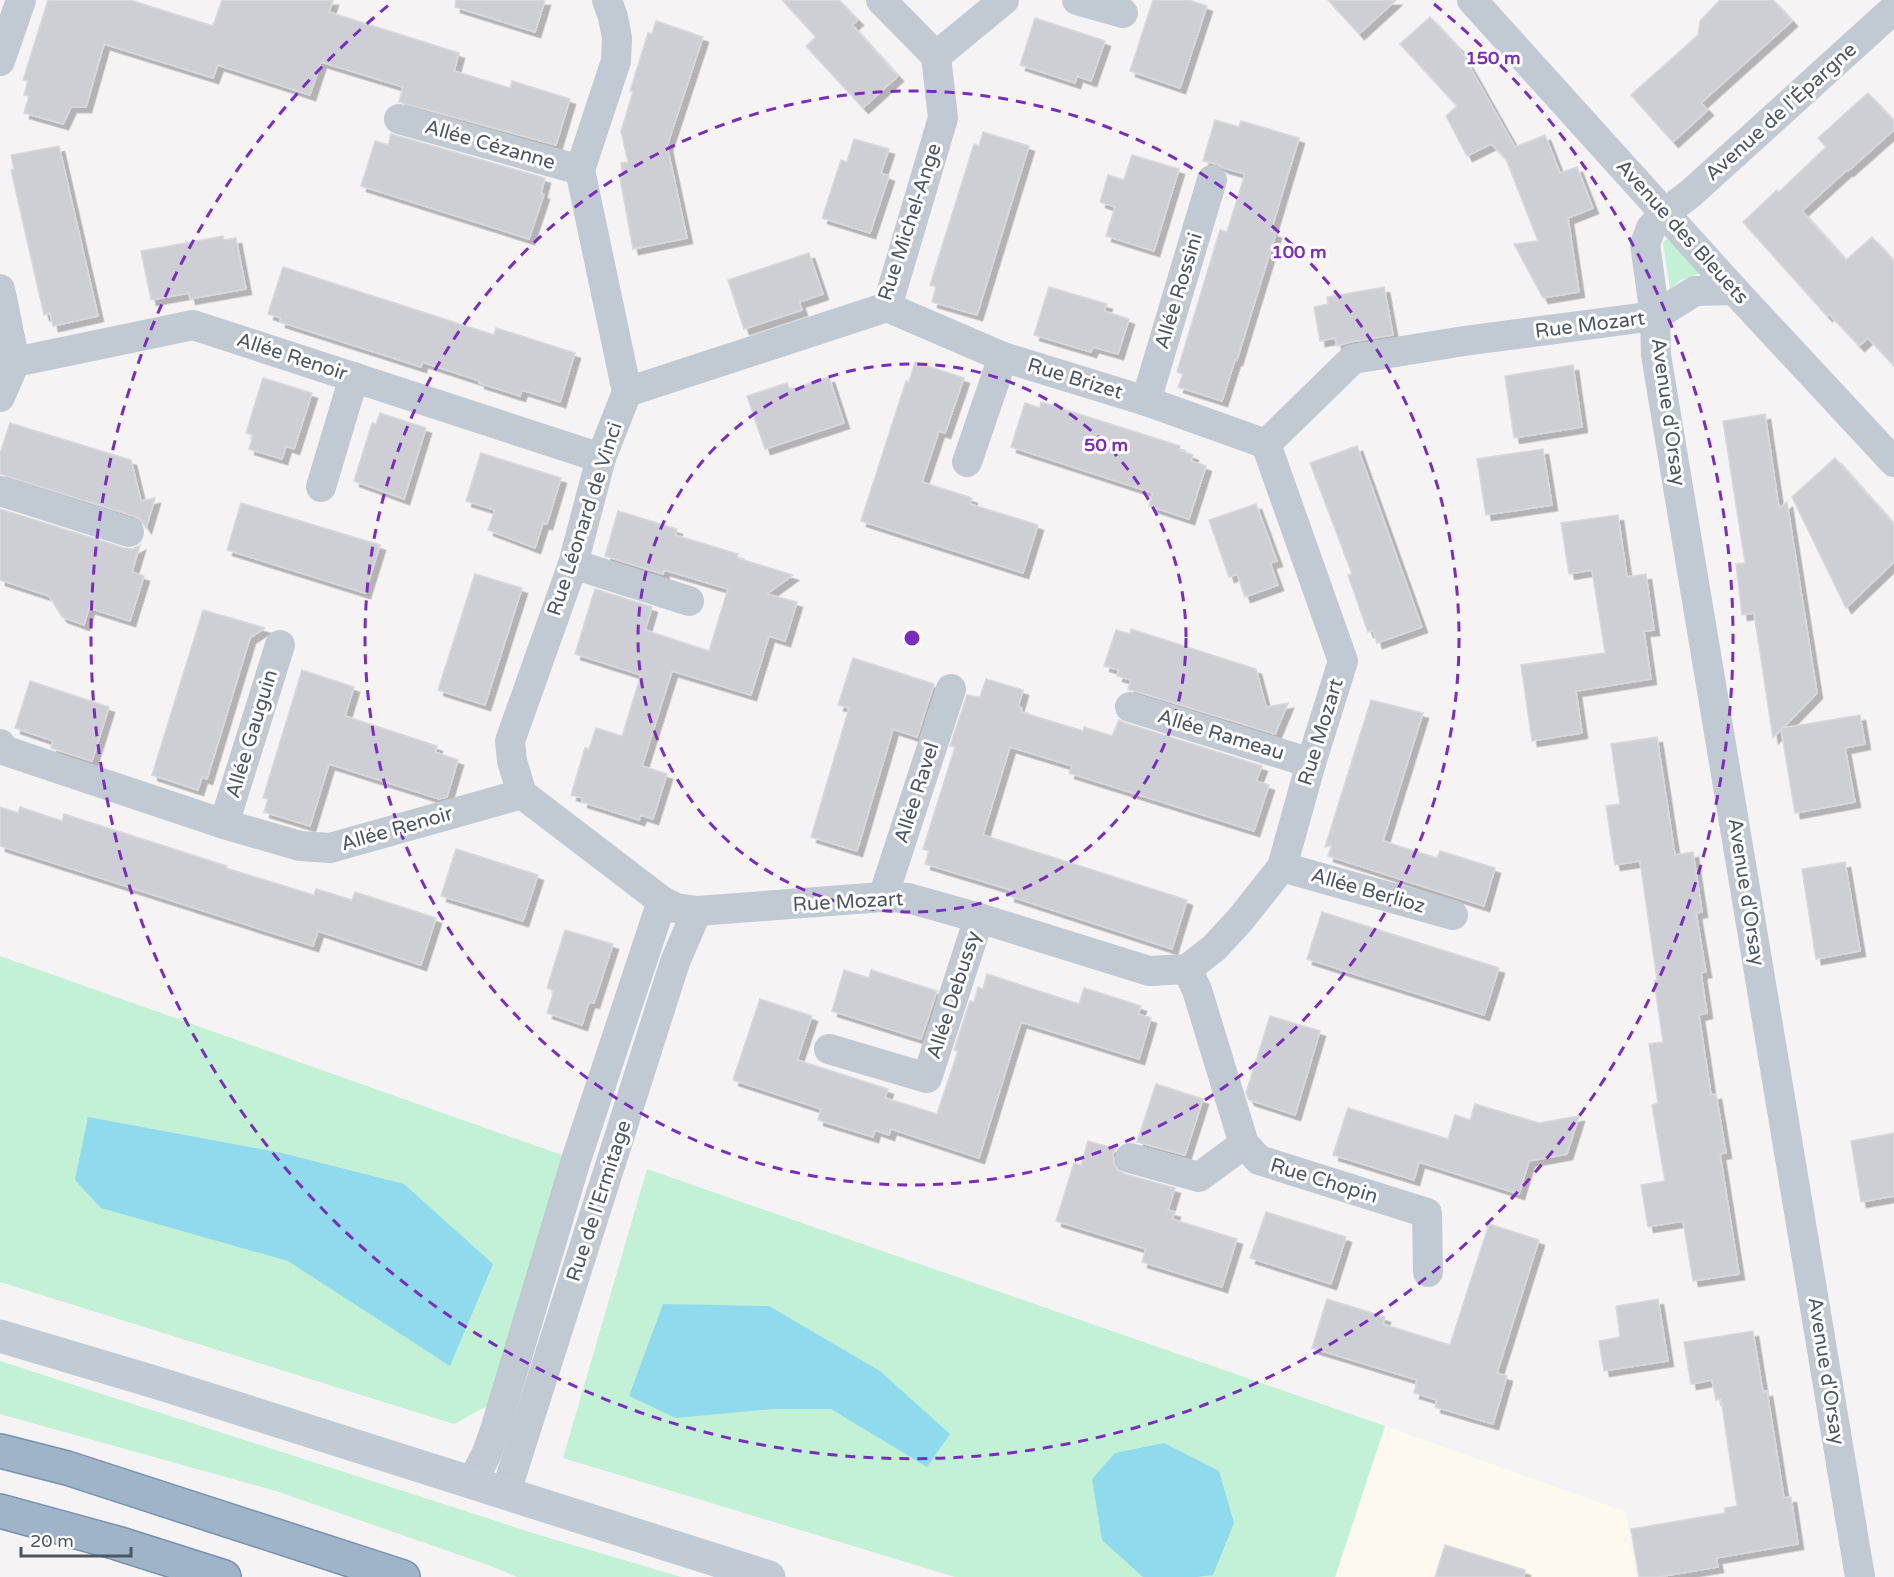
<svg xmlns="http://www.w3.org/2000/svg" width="1894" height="1577" font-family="'Varela Round',sans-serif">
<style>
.commercial{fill:#fdf9ef}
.green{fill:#c3f1d5}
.water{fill:#90daee}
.building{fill:#cdcfd5;stroke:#d7d9de;stroke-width:1.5;filter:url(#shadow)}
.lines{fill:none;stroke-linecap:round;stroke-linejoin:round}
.trunk-casing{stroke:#7690ad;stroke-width:36}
.minor{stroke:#c1cad2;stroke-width:30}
.secondary{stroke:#c1cbd6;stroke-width:33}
.trunk{stroke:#9fb4c9;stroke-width:33}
.ring{fill:none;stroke:#7b2cbf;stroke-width:3;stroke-dasharray:10 8}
.labels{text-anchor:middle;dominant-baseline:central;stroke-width:6;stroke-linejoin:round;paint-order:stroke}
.street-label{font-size:20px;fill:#4a5661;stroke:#fff}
.centre{fill:#7b2cbf;stroke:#fff;stroke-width:3}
.ring-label{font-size:18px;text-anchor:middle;font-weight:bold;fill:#7b2cbf;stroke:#fff;stroke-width:6;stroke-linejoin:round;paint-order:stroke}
</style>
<defs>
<filter id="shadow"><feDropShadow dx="5.5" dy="5.5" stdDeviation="0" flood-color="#0004"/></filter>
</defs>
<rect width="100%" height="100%" fill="#f5f3f3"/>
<!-- commercial -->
<path class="commercial" d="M1385,1426l241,86 10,65h-301z"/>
<!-- green -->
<g class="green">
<path d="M1670,239l31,34 -21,7 -10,10 -7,-47 2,-3z"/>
<path d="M0,956l576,204 -87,245 -35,19 -454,-142z"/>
<path d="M647,1169l738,257 -50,151h-380l-392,-119z"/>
<path d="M0,1361l536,173 145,43h-164l-26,-11 -215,-75 -276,-77z"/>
</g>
<!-- water -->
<g class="water">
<path d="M88,1117l194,36 122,31 89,80 -43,102 -162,-105 -187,-53 -26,-28z"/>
<path d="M663,1304l106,2 111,65 70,63 -23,33 -96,-58h-58l-97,9 -47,-22z"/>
<path d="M1164,1443l55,28 15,52 -21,52 -16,2h-54l-41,-37 -10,-61 23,-26z"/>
</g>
<!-- building -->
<g class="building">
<path d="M48,0h82l83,26 9,-26h111l-4,12 130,41 -5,18 56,17 2,-7 58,18 -14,46 -157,-43 4,-15 -82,-25 -11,33 -92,-30 -5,13 -109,-34 -18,63h-15l-8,17 -39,-11 5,-17 -5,-1 4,-14 -5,-1z"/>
<path d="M456,0h89l-10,32 -80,-25z"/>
<path d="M782,0h57l19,20 -6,5 46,51 -35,32 -57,-62 10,-9z"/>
<path d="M1153,0h36l18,6 -27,82 -50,-17z"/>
<path d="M1328,0h68l-37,34z"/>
<path d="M1720,0h53l19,21 -91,82 7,7 -35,32 -42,-47 67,-60 2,-14z"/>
<path d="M1430,17l29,31 56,99 30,-12 15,38 17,-6 16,41 -25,10 11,74 -36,6 -29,-54 24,-3 -32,-82 -15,-15 -24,12 -21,-40 11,-10 -57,-62z"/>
<path d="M1035,18l70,23 -14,40 -14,-5 -2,7 -55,-18z"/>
<path d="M656,21l47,16 -36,109 20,92 -54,11 -13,-71 3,-1 -2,-14 7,-1 -7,-31 12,-39 -3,-1 18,-58 4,1z"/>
<path d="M1868,93l26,28v9l-46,41 -1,-1 -45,41 44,49 26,-23 22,24v105l-26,-28 -9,8 -30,-32 -2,2 -84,-94 34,-32 2,2 47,-45 -8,-9z"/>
<path d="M1215,120l24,7 2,-6 58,17 -28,93 5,2 -39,127h-2l-13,41 -44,-14 5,-13 -6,-2 43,-142 7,2 18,-58 -21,-6 -7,-4 -14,-3z"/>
<path d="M983,132l46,14 -52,169 -45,-13 4,-15 -6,-2 44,-141 5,2z"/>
<path d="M391,134l154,44 -4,15 3,1 -15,45 -168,-53 14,-45 13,4z"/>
<path d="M854,139l35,10 -8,24 8,3 -19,57 -48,-15 19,-58 6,2z"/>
<path d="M59,146l39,170 -45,10 -3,-13 -6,2 -33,-145 3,-1 -3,-14z"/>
<path d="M1132,155l47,14 -25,82 -48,-15 9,-29 -15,-5 8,-27 16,5z"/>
<path d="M223,236l1,4 12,-2 10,51 -56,10 -1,-6 -38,7 -10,-49z"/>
<path d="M809,253l14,41 -24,8 3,8 -58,19 -16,-49z"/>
<path d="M283,267l211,68 2,-7 79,25 -15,49 -38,-12 -2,6 -41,-13 1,-2 -58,-19 -1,5 -141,-45 1,-4 -13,-4z"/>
<path d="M1049,287l58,17 -3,7 25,8 -11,35 -25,-7 -2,5 -57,-17z"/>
<path d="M1384,287l9,48 -43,7 -13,4 -2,-8 -15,3 -6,-34 14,-3 -1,-7z"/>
<path d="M915,362l49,16 -19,55 -6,-2 -17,51 50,16 -2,6 68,21 -15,48 -162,-52 45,-140 3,1z"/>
<path d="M1573,365l9,62 -68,11 -9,-62z"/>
<path d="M829,377l15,46 -79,26 -18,-53 40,-13 3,7z"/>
<path d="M263,378l49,15 -18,56 -8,-3 -4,13 -33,-10 4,-14 -7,-2z"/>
<path d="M1041,402l139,44 -1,4 14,5 -2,6 15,5 -17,53 -40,-13 4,-13 -142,-46 14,-44 15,5z"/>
<path d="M380,413l46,15 -22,71 -50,-18 18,-58 4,1z"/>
<path d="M1765,414l14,94 8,-6 30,191 -34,35 77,-13 5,29 -20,4 10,54 -60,11 -14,-84 -8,9 -19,-125 -12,2 -6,-51 9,-1 -22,-142z"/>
<path d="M10,423l121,37 10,41 14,-3 -9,30 -5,-8 -7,-4 -134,-42v-21z"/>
<path d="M1357,446l65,181 -45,16 -4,-13 -5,2 -5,-14 -15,-43 4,-1 -42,-111z"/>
<path d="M1543,449l9,56 -66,10 -9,-56z"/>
<path d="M481,453l80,25 -14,46 -4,-1 -8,25 -47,-18 7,-20 -29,-9z"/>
<path d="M1835,458l59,66v38l-48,46 -54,-111z"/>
<path d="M241,503l139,42 -15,48 -138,-43z"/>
<path d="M1256,504l21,57 -7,2 8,22 -33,12 -8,-23 -8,3 -20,-57z"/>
<path d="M0,509l124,39 9,1 7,-4 -8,27 12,4 -14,45 -41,-13 -5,17 -22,-8 -13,-21 -49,-16z"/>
<path d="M618,511l59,18 -2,6 63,19 -1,4 56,17 -26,19 30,8 -12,39 -16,-5 -18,59 -79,-24 -30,95 25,8 -14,45 -12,-4 -2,5 -57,-18 1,-4 -12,-3 14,-47 4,1 7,-21 26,8 19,-61 -66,-21 20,-65 57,18 -7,23 64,21 19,-62 -64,-19 -1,4 -58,-18z"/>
<path d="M1618,515l9,62 19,-3 8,56 -10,1 7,48 -75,12 6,42 -50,8 -11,-76 84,-12 -13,-83 -23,4 -8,-51z"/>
<path d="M475,574l47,14 -37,117 -47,-15z"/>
<path d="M203,610l62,18 -15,10 -43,141 -5,-2 -4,13 -46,-15z"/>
<path d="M1131,629l125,40 10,38 22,-4 -13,31 -140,-43 -7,-1 3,-10 -14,-4 2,-6 -15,-4 12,-36 14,4z"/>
<path d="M853,658l81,26 -17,53 -24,-8 -36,122 -46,-14 38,-129 -11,-3z"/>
<path d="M302,670l52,17 -9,29 92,30 -2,6 23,8 -11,37 -8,2 -110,-35 -19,62 -46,-14 4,-13 -5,-1z"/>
<path d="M986,679l37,11 -5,17 4,1 -1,4 62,19 1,-4 28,9 7,-16 6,3 137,43 -6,15 13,4 -15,46 -185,-58 3,-7 -62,-19 -27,88 204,65 -15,49 -163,-53 2,-6 -86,-26 4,-13 -6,-2 32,-102 -5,-1 17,-51 13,2z"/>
<path d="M30,681l79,26 -17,54 -41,-13 2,-7 -38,-13z"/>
<path d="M1371,700l52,13 -40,128 54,17 3,-7 55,17 -11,38 -156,-50 4,-11 -7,2z"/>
<path d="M1657,737l18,118 18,-3 9,60 -6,1 10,59 -5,1 6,40 -8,2 12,80 5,-1 10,59 -6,1 19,120 -46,7 -10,-60 -35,6 -7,-42 24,-4 -13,-76 6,-2 -9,-59 14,-2 -9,-61 3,-1 -17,-119 -25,4 -9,-59 14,-2 -9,-60z"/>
<path d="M0,807l18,6 2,-6 42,14 2,-7 163,52 -1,2 88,27 2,-6 36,11 3,-8 81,26 -15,47 -103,-34 -5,15 -313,-100z"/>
<path d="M456,849l82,26 -15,46 -82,-25z"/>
<path d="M1845,862l15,89 -44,8 -14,-90z"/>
<path d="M1322,912l177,56 -15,47 -177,-56z"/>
<path d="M565,930l48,14 -19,59 -5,-1 -7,23 -35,-12 7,-22 -7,-3z"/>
<path d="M844,970l25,8 2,-8 66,21 -16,48 -89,-28z"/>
<path d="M987,974l92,30 5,-16 57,18 -3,8 13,4 -12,41 -118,-37 -42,136 -88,-29 -2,6 -14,-5 -2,7 -55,-17 3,-11 -88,-29 27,-81 52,17 -15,44 91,29 -3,9 52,16 21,-63 -4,-1 16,-49 4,1 4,-15 5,2z"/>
<path d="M1270,1016l50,15 -25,84 -46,-15 -3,-7z"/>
<path d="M1156,1084l47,15 -18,56 -48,-13z"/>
<path d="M1475,1104l64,19 40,-7 -12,38 -38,7 -10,33 -100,-32 -5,18 -81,-25 15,-47 100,31 7,-24 15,5z"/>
<path d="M1894,1133v63l-33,6 -10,-61z"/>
<path d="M1088,1141l28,8 -3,5 1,9 4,7 7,4 50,14 -7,22 7,2 -3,7 65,20 -15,48 -80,-25 4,-13 -90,-28 18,-58 7,2z"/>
<path d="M1266,1212l80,25 -15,47 -81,-26z"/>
<path d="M1489,1224l50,16 -42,133 10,3 -14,48 -58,-17 2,-7 -23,-7 3,-13 -105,-32 15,-49 58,18 -2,7 67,21z"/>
<path d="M1658,1299l10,62 -64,10 -5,-30 21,-4 -4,-31z"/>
<path d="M1753,1331l10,61 4,-1 17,107 7,-1 7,47 -82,14 2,9 -60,10h-19l-8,-48 94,-16v-5l12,-2 -16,-107 -5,1 -4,-20 -21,4 -7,-42z"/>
<path d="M1445,1545l80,25 -1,7h-89z"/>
</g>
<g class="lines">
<defs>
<g id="trunk">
<path d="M0,1451l67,17 336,109"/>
<path d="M0,1511l117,32 107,34"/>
</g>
</defs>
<!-- trunk casing -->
<use href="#trunk" class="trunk-casing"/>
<!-- minor -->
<g class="minor">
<path d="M607,0l6,17 4,21 -1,23 -36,109 47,222 -26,66 -28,106 -63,177 2,20 10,33 140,107 14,7 21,3 186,-14 25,1 71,20 170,53 38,-2 27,-21 26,-28 42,-53 29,-104 32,-102 -77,-217 87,-85 111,-18 191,-25 40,-25 39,-1"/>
<path d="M1077,0l46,13"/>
<path d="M1472,0l262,290 160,172"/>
<path d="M936,56l68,-56"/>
<path d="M0,61l21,-61"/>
<path d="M399,119l181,51"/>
<path d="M0,289l15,73"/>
<path d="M887,307l116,50 143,44 120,43"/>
<path d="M627,392l260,-85 56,-189 -7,-62 -55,-56"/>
<path d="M0,397l15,-35 178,-37 408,133"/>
<path d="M1146,401l66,-221"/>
<path d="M967,462l36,-105"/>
<path d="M321,487l33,-110"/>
<path d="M0,491l129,41"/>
<path d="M573,564l116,37"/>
<path d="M1130,707l181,56"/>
<path d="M0,744l6,7 218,73 76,22 30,2 192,-54"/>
<path d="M224,824l56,-179"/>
<path d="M1282,867l171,48"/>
<path d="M883,897l68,-208"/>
<path d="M1187,969l10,21 47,154 15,16 168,53 1,59"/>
<path d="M829,1049l98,29 52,-160"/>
<path d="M1130,1158l69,19 45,-33"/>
<path d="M472,1482l14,-27 9,-25 81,-270 86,-259"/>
<path d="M506,1492l169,-530 22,-51"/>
<path d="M1860,1577l-204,-1222 -1,-39 -10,-72 6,-16 15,-16 24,-18 204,-185"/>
</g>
<!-- secondary -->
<path class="secondary" d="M0,1336l161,48 608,193"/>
<!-- trunk -->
<use href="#trunk" class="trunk"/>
</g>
<!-- distance rings -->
<g class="ring">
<circle cx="912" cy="638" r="274"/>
<circle cx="912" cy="638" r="547"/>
<path d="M1434 4A821 821 0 1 1 390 4"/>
</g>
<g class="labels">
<!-- street labels -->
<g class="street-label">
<text transform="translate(1781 112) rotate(-42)">Avenue de l'Épargne</text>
<text transform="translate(490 145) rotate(16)">Allée Cézanne</text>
<text transform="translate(910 222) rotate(-72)">Rue Michel-Ange</text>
<text transform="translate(1682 232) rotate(48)">Avenue des Bleuets</text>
<text transform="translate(1179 291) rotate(-73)">Allée Rossini</text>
<text transform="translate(1590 325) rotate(-7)">Rue Mozart</text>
<text transform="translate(292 357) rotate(18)">Allée Renoir</text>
<text transform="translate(1075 379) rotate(17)">Rue Brizet</text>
<text transform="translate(1668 412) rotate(82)">Avenue d'Orsay</text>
<text transform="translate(585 519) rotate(-72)">Rue Léonard de Vinci</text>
<text transform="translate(1321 732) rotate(-73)">Rue Mozart</text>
<text transform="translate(252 734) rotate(-73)">Allée Gauguin</text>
<text transform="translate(1221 735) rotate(17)">Allée Rameau</text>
<text transform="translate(917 793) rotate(-72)">Allée Ravel</text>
<text transform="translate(397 829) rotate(-16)">Allée Renoir</text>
<text transform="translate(1368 891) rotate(16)">Allée Berlioz</text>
<text transform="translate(1746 892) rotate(81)">Avenue d'Orsay</text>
<text transform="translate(848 902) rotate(-3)">Rue Mozart</text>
<text transform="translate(954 995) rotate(-72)">Allée Debussy</text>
<text transform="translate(1324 1181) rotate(17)">Rue Chopin</text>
<text transform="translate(599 1201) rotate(-72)">Rue de l'Ermitage</text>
<text transform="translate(1826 1371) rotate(81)">Avenue d'Orsay</text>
</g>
</g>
<circle cx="912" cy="638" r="9" class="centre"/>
<g class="ring-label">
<text x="1493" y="64">150 m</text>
<text x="1299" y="258">100 m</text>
<text x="1106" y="451">50 m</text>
</g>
<!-- scale -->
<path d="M21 1547v9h110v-9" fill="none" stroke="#4a5661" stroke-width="3"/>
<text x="30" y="1547" font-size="18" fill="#4a5661" stroke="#ffffff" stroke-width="4.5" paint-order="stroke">20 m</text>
</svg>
